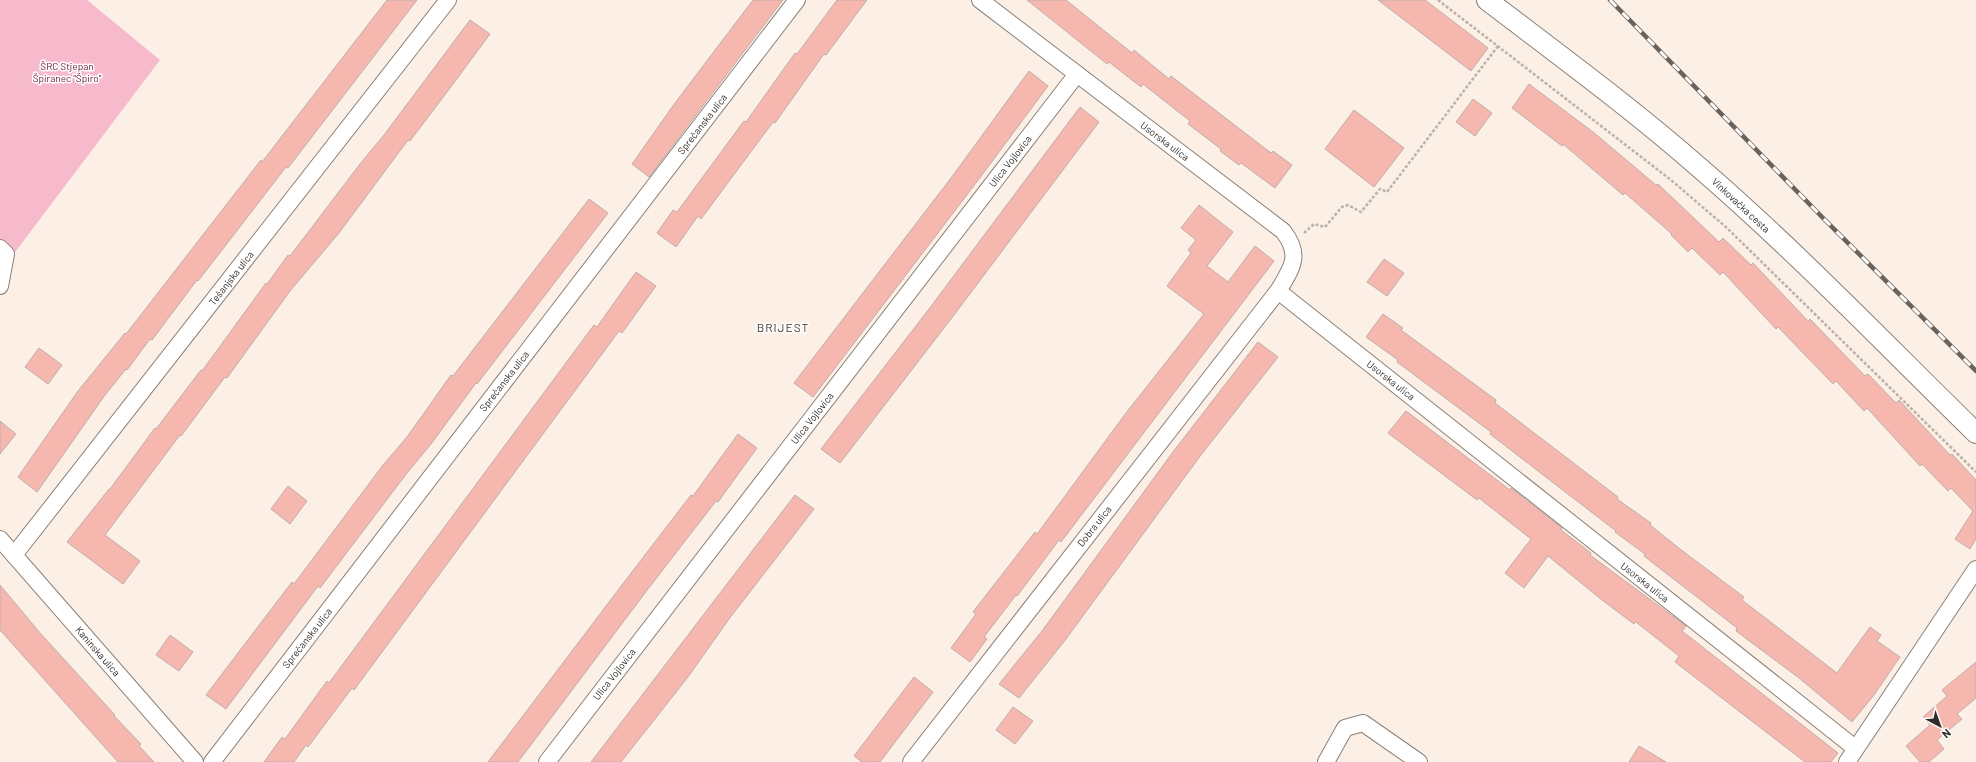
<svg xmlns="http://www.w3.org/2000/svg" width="1976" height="762" font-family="Barlow,sans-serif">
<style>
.green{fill:#f7bacc}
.building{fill:#f6b8ae;stroke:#bfaeab}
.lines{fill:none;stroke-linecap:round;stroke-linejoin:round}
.minor-casing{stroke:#8c8177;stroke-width:18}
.major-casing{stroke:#8c8177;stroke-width:22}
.path{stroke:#bcb1a9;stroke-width:2.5;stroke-dasharray:3 2;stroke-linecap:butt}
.minor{stroke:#fff;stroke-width:16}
.major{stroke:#fff;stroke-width:20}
.rail-casing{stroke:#6a635d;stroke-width:4.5}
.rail{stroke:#fff;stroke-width:3;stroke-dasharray:9;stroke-linecap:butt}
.labels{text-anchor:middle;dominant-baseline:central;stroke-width:3;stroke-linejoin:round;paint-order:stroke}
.park-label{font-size:10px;fill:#6c173c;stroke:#fff}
.street-label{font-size:10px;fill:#312c28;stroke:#fff}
.quarter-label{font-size:12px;letter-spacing:1px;fill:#433931;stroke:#fff}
</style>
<rect width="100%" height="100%" fill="#fcefe5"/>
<!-- green -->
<path class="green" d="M0,0h87l73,60 -160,212z"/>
<!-- building -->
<g class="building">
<path d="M387,0h30l-129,168 -2,-1 -67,87 -21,27 -1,-1 -45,60 -2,-1 -23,31 -1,-1 -21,26 -68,97 -19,-15 60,-86 47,-58 1,1 135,-174 1,2z"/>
<path d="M753,0h30l-134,177 -17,-13 43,-61z"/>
<path d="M837,0h30l-41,55 -2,-1 -49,69 -2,-1 -72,97 -3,-3 -22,31 -19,-14 16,-23 4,2 67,-91 2,1 49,-69 2,1z"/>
<path d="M1027,0h39l66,53 2,-3 35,29 2,-3 100,77 2,-2 19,14 -17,23 -34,-25 -2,2 -19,-14 1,-2 -33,-25 2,-3 -47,-37 -2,3 -32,-25 -2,2z"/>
<path d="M1378,0h47l63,48 -17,23z"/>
<path d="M470,20l20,14 -37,50 -43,57 -2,-1 -69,93 -49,58 -63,87 -2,-1 -44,59 -1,-1 -75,100 35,26 -17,23 -56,-42 42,-53h1l45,-61 1,1 45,-59 1,1 64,-88 1,1 21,-29 2,1 70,-92 24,-29z"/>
<path d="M1029,71l19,15 -69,93 -166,218 -19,-14 160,-209z"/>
<path d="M1529,84l64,48 63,53 2,-1 61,58 4,-4 28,27 2,-2 55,58 2,-2 55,57 3,-2 28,29 3,-3 51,55 2,-1 24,26v59l-6,10 -15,-10 18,-28 -22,-23 -3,3 -26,-27 -2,2 -53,-58 -3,3 -28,-30 -3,3 -55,-57 -2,2 -53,-57 -3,3 -28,-27 -4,4 -17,-17 1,-1 -47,-41 -2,2 -60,-51 -1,2 -50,-38z"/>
<path d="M1473,99l19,14 -17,23 -19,-14z"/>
<path d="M1080,107l19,15 -145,193 -114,148 -19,-14 108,-140z"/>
<path d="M1354,110l50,38 -30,39 -49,-38z"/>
<path d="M589,199l19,14 -131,171 -1,-1 -45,61 -24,29 -87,115 -2,-2 -92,123 -20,-14 86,-113 2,2 89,-119 24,-28 44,-62 2,1z"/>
<path d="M1199,205l34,27 -26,34 21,16 27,-36 19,15 -213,281 -2,-2 -42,56 -1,-1 -32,42 3,2 -17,23 -19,-14 25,-34 -3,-2 62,-80 2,2 89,-121 78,-99 -37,-28 24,-33 -3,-3 8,-10 -15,-12z"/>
<path d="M1384,259l20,14 -17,23 -20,-14z"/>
<path d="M636,272l20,14 -34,47 -3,-2 -265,359 -2,-2 -44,59 -2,-2 -12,17h-30l18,-25 3,2 42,-58 2,2 265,-358 3,2z"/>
<path d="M1383,314l20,14 -2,2 95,70 -1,3 123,94 -1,2 34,24 -1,2 30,24 64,48 -2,3 95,73 33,-46 11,8 -4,6 23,16 -26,38 -22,27 -53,-44 -63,-47 1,-3 -93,-72 1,-2 -30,-22 1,-1 -126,-97 1,-2 -94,-70 1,-2 -32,-23z"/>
<path d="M1258,342l20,15 -77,98 -135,184 -47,59 -20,-14 43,-53 131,-179z"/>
<path d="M39,348l23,17 -14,19 -23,-17z"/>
<path d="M1406,411l104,79 1,-2 51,40 -1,2 30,23 -1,2 96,71 -4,5 156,122 -7,9h-26l-130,-100 4,-6 -43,-34 -2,2 -32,-24 -54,-44 -24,32 -19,-15 26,-34 -52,-41 -2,2 -89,-67z"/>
<path d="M0,421l16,13 -16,20z"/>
<path d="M738,434l19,14 -39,54 -2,-1 -68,88 -130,173h-30l137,-181 66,-86 2,1z"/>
<path d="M288,486l19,15 -17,23 -19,-15z"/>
<path d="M795,495l19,14 -85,110 -41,58 -67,85h-30z"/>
<path d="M0,585l40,48 75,82 -1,1 27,28 -2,2 15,16h-36l-118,-132z"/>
<path d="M170,635l23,17 -14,19 -23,-16z"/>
<path d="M1976,662v36l-19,16 5,5 -25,21 7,9 -15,13h-9l-14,-16 24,-21 -7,-8 24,-21 -5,-6z"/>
<path d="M914,677l19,15 -53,70h-18l-8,-6z"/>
<path d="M1013,707l20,14 -18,23 -19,-14z"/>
<path d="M1639,746l27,16h-37z"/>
</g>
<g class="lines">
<defs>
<g id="minor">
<path d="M980,0l303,231c19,24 9,37 -5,60l577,457"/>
<path d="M0,248l6,6 -6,32"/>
<path d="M0,539l195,223"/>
<path d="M14,555l434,-555"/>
<path d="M212,762l585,-762"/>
<path d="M547,762l530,-688"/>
<path d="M911,762l367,-471"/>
<path d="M1326,762l19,-34 18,-5 56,39"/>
<path d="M1847,762l129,-193"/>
</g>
<path id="major" d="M1487,0c72,55 146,109 214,169 96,83 184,175 275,264"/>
</defs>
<!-- minor casing -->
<use href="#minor" class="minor-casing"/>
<!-- major casing -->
<use href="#major" class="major-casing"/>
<!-- path -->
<g class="path">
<path d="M1438,0l233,180 56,48 249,244"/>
<path d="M1304,233l10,-9 11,3 17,-20 6,-2 13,7 19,-23 7,3 111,-146"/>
</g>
<!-- minor -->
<use href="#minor" class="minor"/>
<!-- major -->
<use href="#major" class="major"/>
<defs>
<path id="rail" d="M1610,0l215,220 151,151"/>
</defs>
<!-- rail casing -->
<use href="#rail" class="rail-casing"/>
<!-- rail -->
<use href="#rail" class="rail"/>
</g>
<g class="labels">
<!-- park labels -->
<g class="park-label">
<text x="67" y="66">ŠRC Stjepan<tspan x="67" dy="12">Špiranec "Špiro"</tspan></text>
</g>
<!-- street labels -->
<g class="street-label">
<text transform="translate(702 124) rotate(-52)">Sprečanska ulica</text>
<text transform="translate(1165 141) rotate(37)">Usorska ulica</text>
<text transform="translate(1010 161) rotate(-52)">Ulica Vojlovica</text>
<text transform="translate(1741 205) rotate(43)">Vinkovačka cesta</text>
<text transform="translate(231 278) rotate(-52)">Tešanjska ulica</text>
<text transform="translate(1391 380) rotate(38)">Usorska ulica</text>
<text transform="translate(504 381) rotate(-52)">Sprečanska ulica</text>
<text transform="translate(812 418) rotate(-52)">Ulica Vojlovica</text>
<text transform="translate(1094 526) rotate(-52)">Dobra ulica</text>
<text transform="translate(1645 582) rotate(38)">Usorska ulica</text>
<text transform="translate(307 638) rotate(-52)">Sprečanska ulica</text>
<text transform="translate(98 651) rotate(49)">Kaninska ulica</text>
<text transform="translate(614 674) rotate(-52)">Ulica Vojlovica</text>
</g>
<!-- quarter labels -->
<g class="quarter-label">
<text x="783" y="327">BRIJEST</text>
</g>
</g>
<!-- north arrow -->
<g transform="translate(1940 726) rotate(139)" stroke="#ffffff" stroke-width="3" paint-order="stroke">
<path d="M0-3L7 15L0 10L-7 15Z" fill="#312c28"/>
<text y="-6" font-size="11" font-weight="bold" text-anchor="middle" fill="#312c28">N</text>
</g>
</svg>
